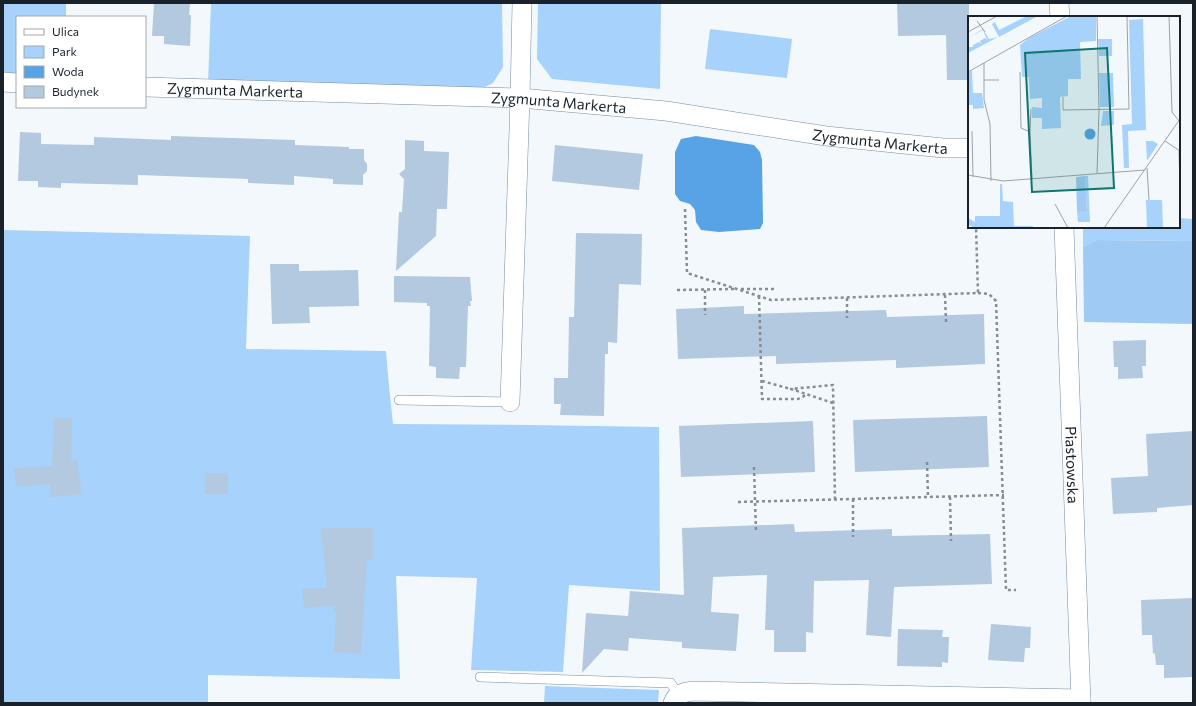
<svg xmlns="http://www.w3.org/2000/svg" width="1196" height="706" font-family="Commissioner,sans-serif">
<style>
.green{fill:#a6d2fc}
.forest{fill:#9fcaf4}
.water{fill:#57a3e5}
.building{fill:#b2c9df}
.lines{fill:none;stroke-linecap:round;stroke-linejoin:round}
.lane-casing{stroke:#768ca0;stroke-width:10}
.street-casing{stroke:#768ca0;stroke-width:20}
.path{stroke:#868d93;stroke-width:2.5;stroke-dasharray:3 3;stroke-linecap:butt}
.lane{stroke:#fff;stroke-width:9}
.street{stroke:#fff;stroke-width:19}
.labels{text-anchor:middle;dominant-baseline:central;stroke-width:3.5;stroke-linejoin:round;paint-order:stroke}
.street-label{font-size:15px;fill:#19222a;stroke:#fff}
.inset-road{fill:none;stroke:#9ca2a9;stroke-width:1}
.view{fill:#0f766e;fill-opacity:0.15;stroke:#0f766e;stroke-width:2}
.inset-edge{fill:none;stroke:#19222a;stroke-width:2}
</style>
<rect width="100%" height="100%" fill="#f3f8fd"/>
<!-- green -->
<g class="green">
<path d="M3,3h63v14h-49v57l-14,-1z"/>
<path d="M211,3h291l1,64 -10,16 -16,8 -269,-8z"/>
<path d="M538,3h123l-1,86 -108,-10 -15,-20z"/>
<path d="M710,29l82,10 -5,39 -82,-9z"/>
<path d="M1179,218l14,1v22l-96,-1 -14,7v-20h96z"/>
<path d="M3,230l247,6 -4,113 140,2 3,35 4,38 135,1 131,2 1,164 -91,-6 -6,87 -92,-2 6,-92 -81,-2 4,103 -192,-4v28h-205z"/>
<path d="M545,686l114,4 -1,13h-114z"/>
</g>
<!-- forest -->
<path class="forest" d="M1097,240l96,1v83l-109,-2 -1,-75z"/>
<!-- water -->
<path class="water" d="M696,136l58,9 6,7 2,8 1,63 -3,6 -41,3 -18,-2 -5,-8 -1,-12 -5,-6 -10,-3 -5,-7v-42l6,-13z"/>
<!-- building -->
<g class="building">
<path d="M154,3l36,1 -1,11h2l-1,31 -26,-2v-8h-12z"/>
<path d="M897,3h72v77h-22l-1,-45 -48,1z"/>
<path d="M20,132l21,1v11l53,1v-8l77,3v-4l124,4v5l54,2v2h15v11l3,4v7l-4,4v10l-30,-1v-5l-39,-3v9l-46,-2v-4l-110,-4v10l-77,-2v5l-23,-1v-6h-20z"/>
<path d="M405,140l19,1v10l25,1 -2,57h-10l-1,27 -40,35 3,-59h3l2,-33 -5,-5 6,-5z"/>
<path d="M555,145l88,9 -4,36 -87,-9z"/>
<path d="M576,233l66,1 -1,51 -22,-1 -2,59 -9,-1v12h-3l-1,62 -44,-1 1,-11h-7v-26h14l1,-61h5z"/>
<path d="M270,264h29v7l59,-1 1,36 -50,1 1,16 -38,1z"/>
<path d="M394,276l76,1 2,24h-2l1,5h-3l-2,61h-6l-1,12 -23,-1v-11l-7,-1 1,-60h-3v-3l-33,-1z"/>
<path d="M744,306v8l142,-4 1,7 97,-3 1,50 -89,4v-8l-120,4v-8l-98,3 -2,-50z"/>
<path d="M1146,340v26h-4l1,12 -25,1v-12h-4l-1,-26z"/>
<path d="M987,416l2,51 -134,5 -2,-52z"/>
<path d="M54,418h18l-1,43 6,-1 5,34 -31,3 -1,-13 -34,3 -2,-19 38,-2z"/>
<path d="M813,421l2,51 -134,5 -2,-51z"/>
<path d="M1193,431v74l-36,3v4l-44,2 -2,-36 37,-2 -2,-42z"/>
<rect x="205" y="473" width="23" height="21"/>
<path d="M794,524l1,8 97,-3v7l98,-2 2,50 -98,3 -3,50 -25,-2 3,-55 -55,1 -1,52 -7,-1v20h-32v-22h-9l2,-55 -54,2 -2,35 28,2 -3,37 -54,-3v-6l-53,-4 -1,13 -24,-2 -22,24 4,-60 42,3 2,-25 54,4 -2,-67z"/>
<path d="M321,528h52v32h-6l-6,94 -27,-2 2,-40h-2v-6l-30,2 -2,-19 25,-1z"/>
<path d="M1193,598v79l-29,1v-13h-8l-1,-12 -2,1 -1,-19h-10l-1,-35z"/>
<path d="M991,624l40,3 -1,21h-5l-1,14 -36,-2z"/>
<path d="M898,629l45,1 -1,7h7l-1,26 -6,-1v5l-45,-1z"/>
</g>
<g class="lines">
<defs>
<g id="lane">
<path d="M399,400l111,2"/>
<path d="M480,677l191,6 7,13"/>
</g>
<g id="street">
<path d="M1059,3l1,14"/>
<path d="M3,82l14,1"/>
<path id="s1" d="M145,87l375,11 146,13 160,25 117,12h26"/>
<path id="s2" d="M1064,227l17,476"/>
<path d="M510,402l10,-304 2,-95"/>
<path d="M673,703c3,-9 11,-11 20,-12l388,8"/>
</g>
</defs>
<!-- lane casing -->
<use href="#lane" class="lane-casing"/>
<!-- street casing -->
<use href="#street" class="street-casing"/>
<!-- path -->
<g class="path">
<path d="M685,209l2,64 84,27 207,-7 -2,-66"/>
<path d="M741,289h36"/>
<path d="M677,290l57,-1"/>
<path d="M705,290v25"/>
<path d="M978,293l11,1 7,7 10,289h10"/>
<path d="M945,295l1,27"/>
<path d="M759,296l3,103h36l8,-4"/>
<path d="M847,298v20"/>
<path d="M762,381l29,8"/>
<path d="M833,403l-42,-14 42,-4 2,115"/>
<path d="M927,462l1,35"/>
<path d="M754,467l2,65"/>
<path d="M950,497l1,44"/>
<path d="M853,499v38"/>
<path d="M738,502l266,-7"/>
</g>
<!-- lane -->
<use href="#lane" class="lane"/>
<!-- street -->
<use href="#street" class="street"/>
</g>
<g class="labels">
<!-- street labels -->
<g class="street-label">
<text stroke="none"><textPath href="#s1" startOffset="90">Zygmunta Markerta</textPath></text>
<text stroke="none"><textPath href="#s1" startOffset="414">Zygmunta Markerta</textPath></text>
<text stroke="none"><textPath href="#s1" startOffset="738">Zygmunta Markerta</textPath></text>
<text stroke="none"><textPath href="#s2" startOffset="238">Piastowska</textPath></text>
</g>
</g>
<!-- overview -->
<g transform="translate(968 16)">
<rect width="212" height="212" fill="#f3f8fd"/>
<path d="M36,0l-9,6 4,8 28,-14h11l-39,21 -7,-13zM103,0h25v25l-16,1 1,37h-13v17l-8,1 1,31 -19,1v-11h-10v-11l10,1v-10l-12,1 -1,-22h-7l-2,-32 9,-7zM175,3l3,111 -18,1 1,37h-5l-2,-43 10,-1 -3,-104zM15,13l6,10 9,-2 -30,16v-6h5v-2l6,-3 2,2 -1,-3 5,-3 2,2 -4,-10 -15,8zM130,23h14v17h-13zM4,54l1,23h9l2,15 -11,1v-4h-5v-32zM131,57h14l1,34h-14zM135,95h11v14l-13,1zM178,125h7l5,3 -11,17zM117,160h3l2,46h-12l-1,-11h10zM32,168h2l1,17 10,1 1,24h19v2h-59l-6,-4v-6l7,4v-6h25zM178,184h16l1,28h-16z" fill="#a6d2fc"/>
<path d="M117,160l2,35h-10l-1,-34z" fill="#9fcaf4"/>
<path d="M116.5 118a5.5 5.5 0 1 1 11 0a5.5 5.5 0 1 1-11 0Z" fill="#57a3e5"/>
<path class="inset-road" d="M201,0l3,96 7,9M9,5l8,11M0,16l29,-16M16,47v37l6,24 1,57M0,56l99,-56M52,56l1,56 9,4 2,47M16,64h15M95,81v13l66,-1 -2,-93M4,115l1,46M62,116l1,-23M197,125l15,10M211,135l1,39M179,152l2,32M129,157l2,-63 -2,-94M0,159l35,6 142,-11M87,188l13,24M136,212l76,-109"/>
<path class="view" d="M139,32l7,140 -82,4 -7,-139z"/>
<rect width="212" height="212" class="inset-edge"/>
</g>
<!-- border -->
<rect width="1196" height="706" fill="none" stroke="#19222a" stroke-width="8"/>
<!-- legend -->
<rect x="16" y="16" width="130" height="92" fill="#ffffff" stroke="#a3a7aa"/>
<rect x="24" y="29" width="20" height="6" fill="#ffffff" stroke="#a3a7aa"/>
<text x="52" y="36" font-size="12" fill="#19222a">Ulica</text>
<rect x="24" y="46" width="20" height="12" fill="#a6d2fc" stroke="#a3a7aa"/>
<text x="52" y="56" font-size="12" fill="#19222a">Park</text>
<rect x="24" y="66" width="20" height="12" fill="#57a3e5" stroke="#a3a7aa"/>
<text x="52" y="76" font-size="12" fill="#19222a">Woda</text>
<rect x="24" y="86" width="20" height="12" fill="#b2c9df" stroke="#a3a7aa"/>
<text x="52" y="96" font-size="12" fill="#19222a">Budynek</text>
</svg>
